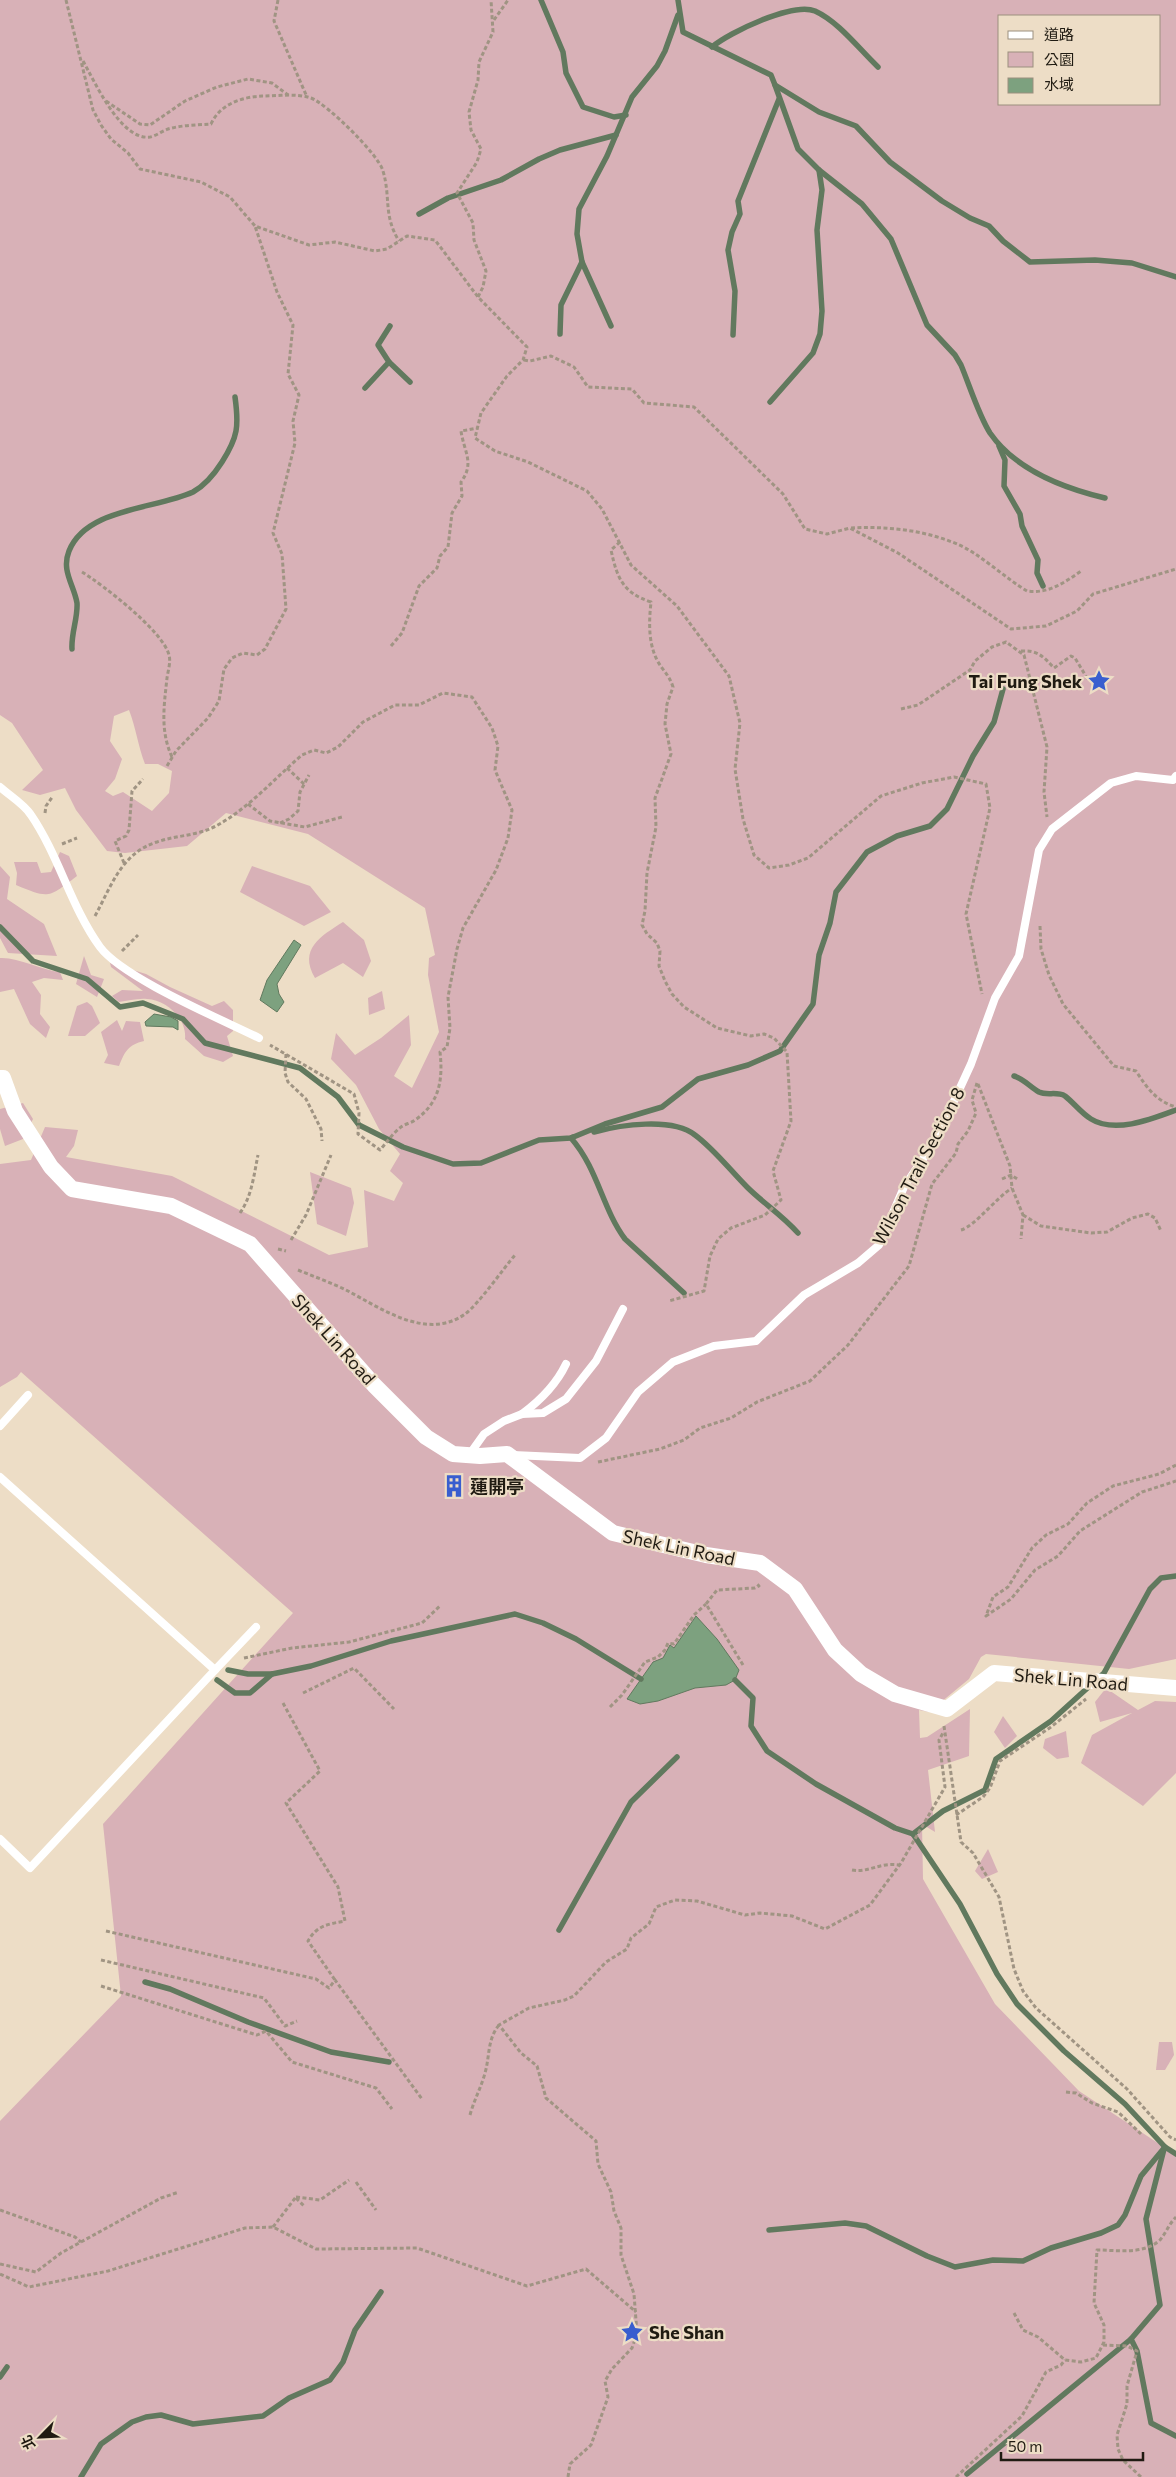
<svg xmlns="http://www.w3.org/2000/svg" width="1176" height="2477" font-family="Commissioner,'Noto Sans TC',sans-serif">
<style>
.green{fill:#d8b1b7;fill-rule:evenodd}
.water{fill:#7da17f;stroke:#61795e}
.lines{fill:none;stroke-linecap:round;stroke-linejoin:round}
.stream{stroke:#61795e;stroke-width:5.5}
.path{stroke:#a09483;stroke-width:3;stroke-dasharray:4 2.5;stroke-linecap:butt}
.service{stroke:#fff;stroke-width:8}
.minor{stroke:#fff;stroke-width:16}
.labels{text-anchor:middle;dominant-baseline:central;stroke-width:4.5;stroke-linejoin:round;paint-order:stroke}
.poi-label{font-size:18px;font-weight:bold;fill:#201b12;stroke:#edddc6;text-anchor:start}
.street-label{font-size:18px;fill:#201b12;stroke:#edddc6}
</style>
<rect width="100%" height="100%" fill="#edddc6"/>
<!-- green -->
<g class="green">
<path d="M0,0h1176v1659l-47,10 -143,-15 -5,3 -12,22 -40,33 -10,-2 1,28 7,-1 43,-28 -1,47 -41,14 7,62 -13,-8 1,55 72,125 84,87 97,64v322h-1176v-356l121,-125 -18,-172 190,-211 -272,-241 -4,5 -17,10v-223l31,-4 14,-33 33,3 -4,16 -8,11 106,19 157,79 39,-8 -4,-57 30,11 9,-18 -13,-12 10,-17 -21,-25 -23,-44 -25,-26 5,-26 19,22 26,-17 28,-23 2,30 -17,31 18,12 27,-56 -11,-57 1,-17 6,-3 -10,-47 -117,-74 -82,-21 -39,33 -62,7 -18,-2 -31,-41 -11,-22 -25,7 -18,-5 21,-20 -31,-47 -12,-8zM1000,16h160v88h-160zM129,710c7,18 9,36 16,54h13l14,7 -3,22 -17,18 -29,-19 -10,4 -8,-5 10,-12 7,-20 -12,-18 4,-25z"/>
<path d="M60,852l9,4 8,20c-29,22 -27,23 -61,9l1,-12 -3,-11h23l4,11 10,-1z"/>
<path d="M0,866l10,11 -3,22 37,25 13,32 -49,-3 -8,-15z"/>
<path d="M252,866l58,20 21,26 -27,14 -64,-34z"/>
<path d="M343,922l21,18 7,21 -8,16 -20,-14 -28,15c-17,-29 6,-42 28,-56z"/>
<path d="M84,956l7,19 13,4 -7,18 -21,-13z"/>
<path d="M0,958c18,-1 41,12 60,14l3,8 -19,-2 -12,4 9,13 -1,19 10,13 -4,11 -16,-14 -16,-35 -14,3z"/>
<path d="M110,963l36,11 24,13 42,19 12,-5 9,9v21l-6,5 6,20 -10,6 -19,-6 -19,-17c2,-20 -18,-39 -38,-40 -9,-1 -19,2 -28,3l-7,-6 10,-6 21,1 -32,-24z"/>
<path d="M382,991l3,18 -16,6 -1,-17z"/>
<path d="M87,1002l5,4 8,17 -15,13h-17l9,-30z"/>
<path d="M117,1020l5,11 4,-10 14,1 4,19c-16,4 -19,10 -25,25l-15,-3 4,-8 -7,-23z"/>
<path d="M23,1103l10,16 -10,20 -18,7 -5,-17v-20z"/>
<path d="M310,1172l41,16 3,15 -8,33 -29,-12z"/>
<path d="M1106,1688l32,22 17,-9 21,1v71l-33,33 -62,-43 11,-28 40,-22 -32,9 -5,-20z"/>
<path d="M1003,1716l14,20 -12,12 -11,-16z"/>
<path d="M1066,1731l3,26 -12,2 -14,-11 2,-9z"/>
<path d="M988,1849l10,23 -16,7 -7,-8z"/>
<path d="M1159,2042h13l2,13 -9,15h-9z"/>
</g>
<!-- water -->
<g class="water">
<path d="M294,940l7,5 -24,39 2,10 5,8 -7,10 -17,-12 7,-20z"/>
<path d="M154,1014l17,3 7,4v9l-5,-3 -27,-1 -1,-4z"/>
<path d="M696,1616l21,23 22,31 -4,10 -9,5 -31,3 -37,13 -18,3 -13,-5 26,-37 10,-4 7,-13 4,3z"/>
</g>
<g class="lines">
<!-- stream -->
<g class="stream">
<path d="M541,0l22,52 3,21 17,34 31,10 12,-2"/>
<path d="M678,0l5,32 88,43 4,10 44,27 37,14 34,36 52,39 28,17 19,8 14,15 27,21 65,-2 37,3 44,14"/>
<path d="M712,47c18,-15 81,-45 103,-36 24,11 44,38 63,56"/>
<path d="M775,85l23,64 21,21 43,34 29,35 36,86 28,30 6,10c8,19 18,51 29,68 25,36 73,55 115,65"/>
<path d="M419,214l29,-16 53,-18 38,-21 21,-9 56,-15"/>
<path d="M611,326l-29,-64 -5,-28 2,-25 28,-53 25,-59 25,-31 8,-15 13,-36"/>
<path d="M560,334l1,-29 21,-43"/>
<path d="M733,335l2,-44 -7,-41 4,-18 8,-18 -2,-13 41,-102"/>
<path d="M389,362l-11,-17 12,-19"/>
<path d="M365,388l24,-26 21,20"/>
<path d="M770,402l43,-49 7,-19 2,-23 -5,-81 5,-40 -3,-20"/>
<path d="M999,446l6,14 -1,26 16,28 2,12 16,34 -1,13 6,13"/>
<path d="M72,649c-1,-16 6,-31 5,-46 -3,-18 -16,-32 -8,-52 17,-43 87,-42 124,-59 11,-6 22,-19 29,-30 16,-25 17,-36 13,-65"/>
<path d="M0,927l33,34 54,18 33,28 23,-4 40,16 22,24 95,25 38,29 21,28 44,22 50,17 28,-1 58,-23 32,-2 34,-14 57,-17 36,-28 50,-14 32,-14 33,-47 6,-49 11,-32 6,-31 31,-40 30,-16 33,-10 17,-17 26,-53 21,-34 9,-33"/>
<path d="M1014,1076c10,3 16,11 25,16 8,4 18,-1 26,4 9,7 16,17 26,23 24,15 61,0 85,-9"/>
<path d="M594,1132c26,-7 78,-15 101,3 19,14 35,35 52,52 16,16 35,28 51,46"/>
<path d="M573,1137l-2,1c27,31 31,70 54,101l59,54"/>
<path d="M228,1670l20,4h24"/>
<path d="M217,1680l18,13h15l22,-19 39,-8 80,-25 124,-27 28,9 33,16 65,40"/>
<path d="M735,1680l18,18 -2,28 16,25 49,33 79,44 18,6 47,70 37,70 20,30 47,47 61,53 40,43 11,7"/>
<path d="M913,1834l30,-23 42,-21 11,-31 55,-38 53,-48 46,-84 11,-11 15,-2"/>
<path d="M559,1930l72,-128 46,-45"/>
<path d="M145,1982l25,7 78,33 83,30 58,10"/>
<path d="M1164,2149l-18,70 14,86 -29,34 6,12 14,72 25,13"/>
<path d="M769,2230l76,-7 21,3 61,30 28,11 38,-7 30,1 28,-13 50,-15 17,-8 7,-10 16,-39 24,-29"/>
<path d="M0,2377l7,-10"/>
<path d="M967,2474l164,-135"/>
<path d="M81,2477l20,-33 31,-22 14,-5 15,-2 32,9 70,-8 26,-18 41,-18 13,-18 12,-32 26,-38"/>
</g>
<!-- path -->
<g class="path">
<path d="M66,0l27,110 8,15 10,14 17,14 12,16 61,13 29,15 25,29 54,19 26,-3 40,9 12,-2 20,-13 28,4 43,57 49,50 -4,13 -16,16 -26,37 -6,25 20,13 33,11 59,29 15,18 29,56 46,41 52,70 11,47 -5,46 8,50 11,36 15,13 20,-3 19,-7 73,-62 41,-13 32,-6 32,7 4,24 -24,106 16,80"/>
<path d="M278,0l-4,21 33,76"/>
<path d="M494,20l14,-20"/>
<path d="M83,61c12,21 38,80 67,76 6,-1 12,-6 18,-8 14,-4 29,-4 43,-5 9,-20 31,-27 51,-28 16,0 34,-3 49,2 16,6 68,57 72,73 8,27 0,44 16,70"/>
<path d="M106,101l34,23 10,1 35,-24 32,-14 31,-8 24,4 16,12"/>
<path d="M478,297l5,-10 3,-16 -12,-31 -1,-17 -16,-30 20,-31 4,-13 -10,-19 -2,-18 9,-32 1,-18 14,-30 -2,-32"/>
<path d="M524,360l6,1 21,-5 23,11 14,20 44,2 12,14 50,4 89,87 22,35 22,5 23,-6 48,25 113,76 35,-3 31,-15 16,-17 83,-25"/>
<path d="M851,528c35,-2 73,2 106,16 22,9 48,34 70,47 21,3 37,-8 54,-20"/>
<path d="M620,542l-9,8c6,28 12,43 40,52 -2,19 -3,40 6,58 5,10 12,14 16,27l-6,17 -2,20 6,30 -16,44 1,29 -9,46 -2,38 -3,14 5,9 10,9 3,8 -1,15 6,15 7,13 12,13 33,21 34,8 13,-2 10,4 13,14 4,69 -18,50 8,29 -16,15 -34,13 -13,11 -8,17 -6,35 -35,10"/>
<path d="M82,572c21,13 81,59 87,83 2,7 -1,16 -2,23 -3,28 -7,53 5,79"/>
<path d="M391,646l11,-13 17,-47 18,-18 3,-12 8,-9 4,-34 10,-17 -1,-14c14,-19 3,-30 0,-51l17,-3"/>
<path d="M1021,651c16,-1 22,5 33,17l17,-12 4,2 12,20 12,3"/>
<path d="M901,709l17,-4 52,-35 5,-9 17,-14 14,-5 18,13 23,92 -3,45 3,25"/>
<path d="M167,766l9,-15 32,-33 11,-17 5,-32 8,-11 11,-5 14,2 8,-6 21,-40 -4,-55 -9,-21 22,-90 -2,-22 6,-26 -11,-21 5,-49 -16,-33 -22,-66"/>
<path d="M287,768l17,16"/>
<path d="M248,804l22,17 35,6 37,-10"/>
<path d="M45,813l1,-7 7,-10"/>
<path d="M280,823l9,-4 9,-8 2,-19 9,-17"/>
<path d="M62,844l15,-6"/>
<path d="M124,863l-9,-22 11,-5 3,-6 3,-39 11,-12"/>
<path d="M95,916c16,-29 26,-63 62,-74 20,-7 40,-6 59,-16 33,-18 58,-47 86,-71l12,-5 12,3 12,-6 25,-25 32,-17h24l24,-12 29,4 20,31 6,18 -3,24 17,40 -4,28 -12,32 -33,58 -6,21 -9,48 2,31 -3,19 -7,5c3,27 0,51 -25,68 -4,3 -10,4 -14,7 -8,6 -14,15 -21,23l-22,-16 1,-21 -5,-19 -84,-49"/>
<path d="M1040,926l1,23 8,26 14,29 51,62 22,5c11,17 20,30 40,36"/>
<path d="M122,951l16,-16"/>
<path d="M286,1054l-1,19 3,9 18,17 15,30 1,12"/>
<path d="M978,1084l32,82 2,22 11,27 -2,24"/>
<path d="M1002,1179l9,-4 8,5"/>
<path d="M240,1213c12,-17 14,-39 18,-58"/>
<path d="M1023,1215l18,11 50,7 16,-1 25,-14 16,-4 7,4 6,13"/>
<path d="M961,1230c14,-4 35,-32 51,-42"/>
<path d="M291,1240l15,-25 25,-60"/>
<path d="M278,1249l8,2"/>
<path d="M298,1270c17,7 34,13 50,21 34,18 79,50 117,23 13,-9 38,-45 50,-59"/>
<path d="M598,1462l62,-13 24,-9 16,-12 31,-10 26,-16 53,-21 38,-36 61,-79 23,-82 24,-31 2,-9 10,-13 8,-18 -4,-13 5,-17"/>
<path d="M1176,1465l-17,9 -46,12 -26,17 -19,21 -22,11 -14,13 -24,39 -15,10 -7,19 25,-17 24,-29 23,-14 22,-25 62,-39 34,-11"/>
<path d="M244,1658l48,-10 57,-6 73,-19 19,-18"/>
<path d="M743,1665l-37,-61 11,-14 38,-2 4,-2 -2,-2"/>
<path d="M303,1693l51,-25 40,41"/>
<path d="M283,1703l37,68 -34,32 52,84 7,34c-16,3 -28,4 -37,20l27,39"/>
<path d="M610,1707l12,-12 23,-33 13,-5 7,-7 3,-7 6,1 20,-29 12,-11"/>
<path d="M944,1726l17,116 12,11 26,44 15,72 9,22 13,17 91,81 43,48 6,3"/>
<path d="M956,1815l27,-18 7,-9 10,-27 51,-34 35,-28"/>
<path d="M852,1870c17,3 27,-8 48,-5"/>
<path d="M106,1931l210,48 13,9 6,-8 87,119"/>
<path d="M101,1960l163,38 21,28 12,-5"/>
<path d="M101,1986l156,49 9,-4 26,31 84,26 16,21"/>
<path d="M1066,2092l10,1 16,10 26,9 23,22"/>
<path d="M470,2115c4,-15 11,-27 15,-42 5,-17 2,-33 14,-48"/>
<path d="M356,2182l20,28"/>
<path d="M296,2197l24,3 29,-20"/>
<path d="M296,2198l9,9"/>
<path d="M0,2210l75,27 6,5"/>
<path d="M273,2227l23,-30"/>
<path d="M0,2264l36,8 25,-19 100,-55 18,-6"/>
<path d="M0,2274l29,13 79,-16 137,-43 28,-1 43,22 101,-1 110,38 59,-17 50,43"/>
<path d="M1014,2313l9,17 15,7 27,23 16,2 15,-4 8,-16v-17l-10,-22 3,-53c20,0 47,5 63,-10 6,-7 9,-16 16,-23"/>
<path d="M1103,2345l24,1 10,5 -10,35v18l-10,31 1,14 5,11 18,17"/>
<path d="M568,2477l2,-13 21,-19 17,-48 -3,-16 7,-12 20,-21 5,-14 -3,-40 -13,-39v-27l-7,-17 -3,-19 -13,-28 -2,-23 -50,-43 -9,-32 -16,-13 -22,-28 30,-17 36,-8 9,-4 32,-34 21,-13 4,-11 18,-14 7,-17 19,-7 22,1 48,14 15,-2 32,3 33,13 45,-24 31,-42 44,-76 -6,-47 4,-7"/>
<path d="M956,2477l66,-61 24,-44 15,-7 4,-5"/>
</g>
<!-- service -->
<g class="service">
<path d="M0,787c10,9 24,17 31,28 28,41 40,92 69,132 23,31 121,72 159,91"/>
<path d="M522,1414c19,-14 34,-29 44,-50"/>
<path d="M0,1426l28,-31"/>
<path d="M469,1455l15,-21 20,-13 18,-7 21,-1 23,-14 30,-38 27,-52"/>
<path d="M513,1455l67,3 26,-20 32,-46 35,-30 41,-16 42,-5 48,-46 54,-32 21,-18 25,-58 33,-49 34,-74 24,-66 24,-42 20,-106 13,-21 59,-46 25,-7 37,4 3,-4"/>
<path d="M0,1477l215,193 -185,198 -30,-29"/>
<path d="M215,1670l41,-43"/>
</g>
<!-- minor -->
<path class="minor" d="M0,1078h3l12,33 36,56 21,22 99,17 79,38 124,141 52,52 27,17 27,2 27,-2 106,79 93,22 54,8 35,26 40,61 26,24 34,20 52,15 47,-36 182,15"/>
</g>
<!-- icons -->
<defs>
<symbol id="sight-bare" viewBox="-9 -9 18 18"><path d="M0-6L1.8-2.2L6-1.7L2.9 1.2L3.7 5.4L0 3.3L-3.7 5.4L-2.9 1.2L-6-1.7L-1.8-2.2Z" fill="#395ecf" stroke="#edddc6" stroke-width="2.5" paint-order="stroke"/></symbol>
<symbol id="building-bare" viewBox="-9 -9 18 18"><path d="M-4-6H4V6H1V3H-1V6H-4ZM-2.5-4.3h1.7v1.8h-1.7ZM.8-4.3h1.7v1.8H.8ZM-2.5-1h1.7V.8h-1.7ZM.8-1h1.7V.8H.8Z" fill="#395ecf" stroke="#edddc6" stroke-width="2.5" paint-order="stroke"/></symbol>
</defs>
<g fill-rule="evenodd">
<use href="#sight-bare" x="1083" y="665" width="32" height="32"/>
<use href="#building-bare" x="438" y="1470" width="32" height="32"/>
<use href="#sight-bare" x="616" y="2316" width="32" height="32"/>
</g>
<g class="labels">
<!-- poi labels -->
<g class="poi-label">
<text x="1082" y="681" text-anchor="end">Tai Fung Shek</text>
<text x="470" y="1486">蓮開亭</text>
<text x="649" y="2332">She Shan</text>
</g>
<!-- street labels -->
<g class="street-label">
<text transform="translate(918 1166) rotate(-62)">Wilson Trail Section 8</text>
<text transform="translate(334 1339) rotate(48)">Shek Lin Road</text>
<text transform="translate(679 1547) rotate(12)">Shek Lin Road</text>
<text transform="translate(1071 1679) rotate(5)">Shek Lin Road</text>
</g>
</g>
<!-- legend -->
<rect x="998" y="15" width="162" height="90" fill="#edddc6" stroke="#9b8f7e"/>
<rect x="1008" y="31" width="25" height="8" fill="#ffffff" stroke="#9b8f7e"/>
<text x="1044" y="40" font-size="15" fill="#201b12">道路</text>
<rect x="1008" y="52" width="25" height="15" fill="#d8b1b7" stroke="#9b8f7e"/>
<text x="1044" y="65" font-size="15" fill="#201b12">公園</text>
<rect x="1008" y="78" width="25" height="15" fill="#7da17f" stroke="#9b8f7e"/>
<text x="1044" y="90" font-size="15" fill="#201b12">水域</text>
<!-- north arrow -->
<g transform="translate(40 2437) rotate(246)" stroke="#edddc6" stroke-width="4" paint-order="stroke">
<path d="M0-4L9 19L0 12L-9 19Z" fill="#201b12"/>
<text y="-8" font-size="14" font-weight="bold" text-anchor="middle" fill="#201b12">北</text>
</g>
<!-- scale -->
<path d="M1001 2452v8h142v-8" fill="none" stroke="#201b12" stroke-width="2.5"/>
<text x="1008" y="2452" font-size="15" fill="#201b12" stroke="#edddc6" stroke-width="4" paint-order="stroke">50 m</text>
</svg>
